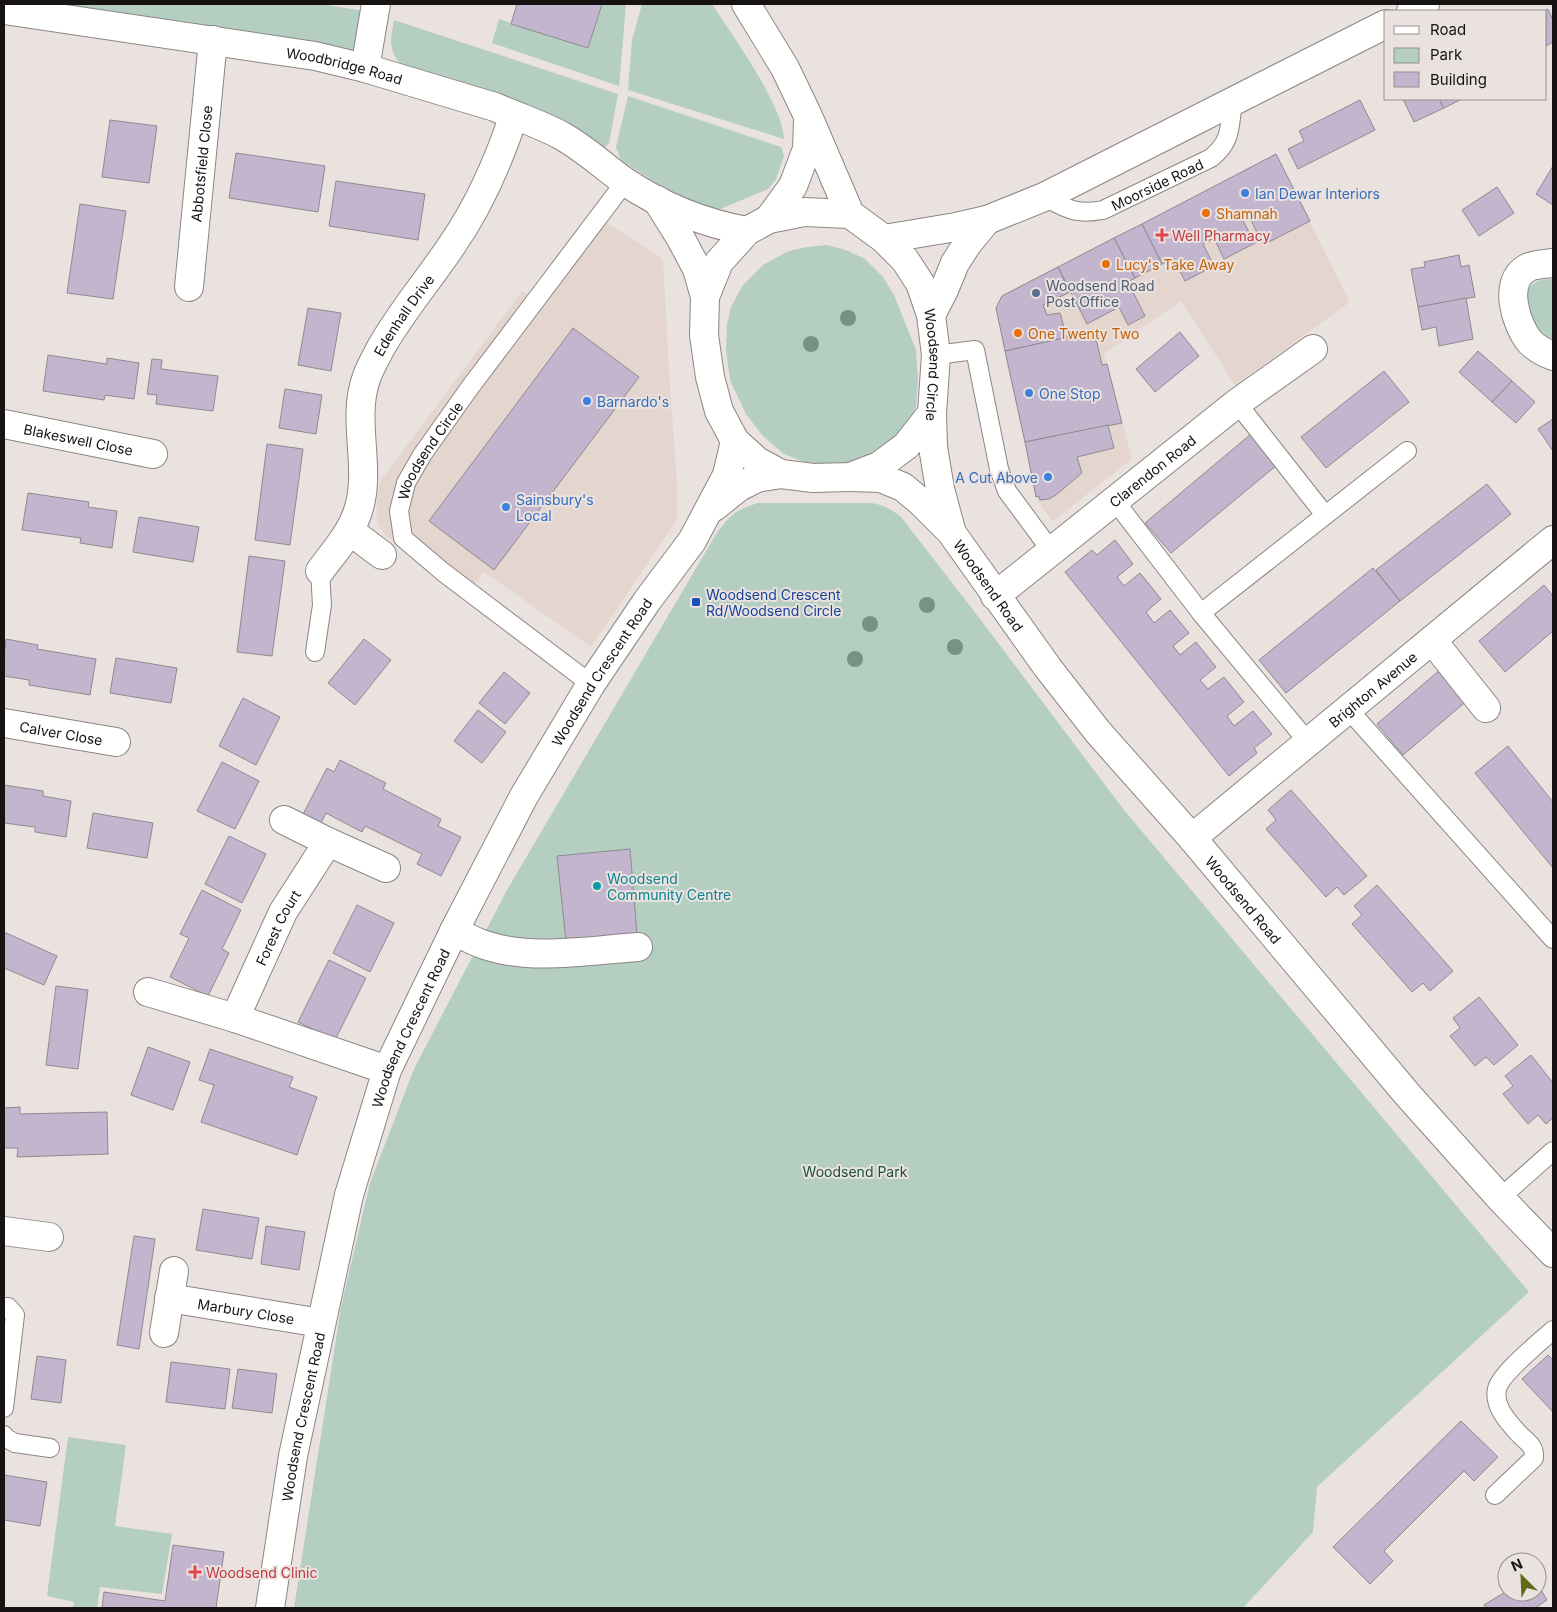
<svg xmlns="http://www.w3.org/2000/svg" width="1557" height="1612" font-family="Inter,sans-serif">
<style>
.built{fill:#e5d5cf}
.green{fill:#b4cec1}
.building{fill:#c4b5cf;stroke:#8e8a90}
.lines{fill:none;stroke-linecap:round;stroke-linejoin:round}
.service-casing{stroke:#8c8683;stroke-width:20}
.minor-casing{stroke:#8c8683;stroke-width:30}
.tertiary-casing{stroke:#8c8683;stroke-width:30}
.service{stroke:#fff;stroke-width:18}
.minor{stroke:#fff;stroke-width:28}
.tertiary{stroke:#fff;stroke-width:28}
.tree{fill:#769285}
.shop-dot{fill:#3f7fe0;stroke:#eae2df;stroke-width:2}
.food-dot{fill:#e8710a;stroke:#eae2df;stroke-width:2}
.health-dot{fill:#e0444e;stroke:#eae2df;stroke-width:2}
.service-dot{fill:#5c6f8a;stroke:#eae2df;stroke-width:2}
.transit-dot{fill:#1a4fb4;stroke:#eae2df;stroke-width:2}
.culture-dot{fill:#0f9aa8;stroke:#eae2df;stroke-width:2}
.labels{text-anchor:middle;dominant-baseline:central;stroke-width:4;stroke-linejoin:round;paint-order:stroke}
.street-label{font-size:14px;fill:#161312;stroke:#eae2df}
.shop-label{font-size:14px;fill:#366cbe;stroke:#eae2df;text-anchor:start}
.food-label{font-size:14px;fill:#c56008;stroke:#eae2df;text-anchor:start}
.health-label{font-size:14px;fill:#be3a42;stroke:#eae2df;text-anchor:start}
.service-label{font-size:14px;fill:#4e5e75;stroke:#eae2df;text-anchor:start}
.transit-label{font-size:14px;fill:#164399;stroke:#eae2df;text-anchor:start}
.culture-label{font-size:14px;fill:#0d838f;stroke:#eae2df;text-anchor:start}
.park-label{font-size:14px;fill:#17513c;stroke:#eae2df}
</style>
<rect width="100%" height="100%" fill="#eae2df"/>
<!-- built -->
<g class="built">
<path d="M1276,154l74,148 -115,83 -54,-84 -77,53 28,105 -80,63 -16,-25 -40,-189 3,-7 3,-5 4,-3z"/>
<path d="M592,213l71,46 6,112 8,113v36l-86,127 -107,-75 -19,24 -80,-61 -7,-11 -2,-10 3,-31 143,-192 8,5z"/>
</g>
<!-- green -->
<g class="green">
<path d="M11,4h309l45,7 -8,47z"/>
<path d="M602,4h24l-7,82 -127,-43 7,-24 89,29z"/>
<path d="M642,4h70c20,31 71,101 72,135l-156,-49 4,-50z"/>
<path d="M394,20l224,74 -9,49 -8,9 -191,-80c-21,-15 -21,-28 -16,-52z"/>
<path d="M628,96l153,51 3,9 -8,23 -8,10 -55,23 -24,-7 -68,-45 -5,-13z"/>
<path d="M827,245l19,5 19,9 18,18 11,18 22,55 2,31 -2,26 -11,24 -41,32 -30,4 -22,-2 -28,-11 -21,-18 -17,-22 -16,-34 -4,-30 1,-26 4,-17 12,-22 20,-20 26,-14 18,-4z"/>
<path d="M1553,279v64c-24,-15 -46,-65 0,-64z"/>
<path d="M758,503h113c13,2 20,6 30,14l76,98 147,195 405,482 -212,195 -4,45 -70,76h-949l47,-301 29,-124 44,-114 93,-179 208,-354c14,-20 19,-26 43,-33z"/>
<path d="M68,1437l58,8 -11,81 57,8 -10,60 -62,-7 -3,21h-24l1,-6 -27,-6z"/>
</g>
<!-- building -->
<g class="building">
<path d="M517,4h85l-14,44 -77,-24z"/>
<path d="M1548,9l5,11v22l-7,4v-35h-2z"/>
<path d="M1403,99h36l5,9 -30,14z"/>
<path d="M1439,99h23l-18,9z"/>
<path d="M1360,100l15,30 -77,39 -10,-20 16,-8 -5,-10z"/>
<path d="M110,120l47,6 -8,57 -47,-6z"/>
<path d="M236,153l89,13 -7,46 -89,-14z"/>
<path d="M1276,154l34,67 -47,24 -14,-29 -7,3 13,24 -31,16 -10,-21 -11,6 11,22 -29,15 -12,-23 -11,6 -20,-40z"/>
<path d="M1553,166v39l-17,-11z"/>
<path d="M336,181l89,13 -7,46 -89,-14z"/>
<path d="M1497,187l17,26 -35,23 -17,-26z"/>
<path d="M80,204l46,7 -13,88 -46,-6z"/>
<path d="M1142,224l20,40 -27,14 -21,-40z"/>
<path d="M1114,238l21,40 -7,4 17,34 -17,9 -9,-18 -32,17 -29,-57z"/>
<path d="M1459,255l2,12 8,-2 6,32 -57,10 -7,-38 14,-2 -1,-5z"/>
<path d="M1058,267l12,25 -27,13 4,10 13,-2 7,25 -62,13 -9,-43 6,-12z"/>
<path d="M1466,298l7,41 -34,7 -3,-19 -14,3 -4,-23z"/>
<path d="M308,308l33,5 -10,58 -33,-6z"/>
<path d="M573,328l66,49 -145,193 -65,-49z"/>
<path d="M1091,332l6,11 5,22 5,-1 15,59 -97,19 -20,-91z"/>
<path d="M1180,332l19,24 -44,36 -19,-23z"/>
<path d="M1478,351l34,30 -20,21 -33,-30z"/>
<path d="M48,355l59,9v-6l32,5 -5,36 -29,-4 -1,5 -61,-9z"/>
<path d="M152,359l10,1 -1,9 57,7 -5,35 -57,-7 1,-9 -10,-1z"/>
<path d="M1384,371l25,31 -83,66 -25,-31z"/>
<path d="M1512,381l23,21 -19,21 -24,-21z"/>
<path d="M285,389l37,6 -6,39 -37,-6z"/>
<path d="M1553,419v32l-15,-22z"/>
<path d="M1108,425l6,23 -37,9 5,16 -26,22 -7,4 -9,1 -1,-4 -3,1 -11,-55z"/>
<path d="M1251,434l26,31 -106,88 -26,-30z"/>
<path d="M267,444l36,5 -13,96 -35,-5z"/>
<path d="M1487,484l24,30 -111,87 -24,-31z"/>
<path d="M28,493l61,9 -1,5 29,4 -5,37 -32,-5 1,-5 -59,-8z"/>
<path d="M139,517l60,10 -6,35 -60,-10z"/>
<path d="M1115,540l18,24 -16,13 7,9 16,-13 21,26 -15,13 8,11 16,-13 19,23 -16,13 7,9 16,-13 20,25 -16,13 8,9 16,-12 20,25 -17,14 7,10 19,-15 19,23 -18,14 3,5 -28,23 -164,-204 27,-22 5,5z"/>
<path d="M249,556l36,5 -13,95 -35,-4z"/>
<path d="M1373,568l27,33 -114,92 -27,-33z"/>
<path d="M1544,585l9,11v35l-48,41 -26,-31z"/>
<path d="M6,639l32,6 -1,4 59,10 -6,36 -61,-10v-5l-25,-4v-19z"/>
<path d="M364,639l27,21 -36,45 -27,-22z"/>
<path d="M116,658l61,10 -6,35 -61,-10z"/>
<path d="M1442,668l27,31 -66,56 -26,-31z"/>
<path d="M504,672l26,21 -25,31 -26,-21z"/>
<path d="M243,698l37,19 -24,48 -37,-19z"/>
<path d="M478,710l28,22 -24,31 -28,-22z"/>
<path d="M1508,746l45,56v66l-78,-95z"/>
<path d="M340,760l46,23 -3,6 58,30 -3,7 23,11 -20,39 -24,-12 5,-10 -57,-28 -3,6 -36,-19 -7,14 -18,-9 26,-50 7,4z"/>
<path d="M222,762l37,19 -24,48 -38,-18z"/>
<path d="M4,785l39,6v5l28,5 -5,36 -31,-5v-5l-31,-4z"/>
<path d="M1291,790l76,86 -23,19 -7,-8 -11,10 -60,-68 10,-9 -8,-10z"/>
<path d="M93,813l60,10 -6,35 -60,-10z"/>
<path d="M229,836l37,18 -24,49 -37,-19z"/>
<path d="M630,849l7,85 -71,7 -9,-85z"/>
<path d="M1377,885l76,86 -23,20 -7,-8 -11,9 -60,-68 10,-9 -8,-9z"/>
<path d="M202,890l39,20 -19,39 7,4 -21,43 -38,-19 19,-39 -9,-4z"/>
<path d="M357,905l37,18 -24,49 -37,-19z"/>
<path d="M4,932l53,24 -13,29 -40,-17z"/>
<path d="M329,960l37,18 -31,62 -37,-18z"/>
<path d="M56,986l32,4 -10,79 -32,-4z"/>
<path d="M1479,997l39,48 -24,20 -8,-8 -11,9 -25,-30 10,-8 -7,-10z"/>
<path d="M148,1047l42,15 -17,48 -42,-15z"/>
<path d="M210,1049l83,28 -4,10 28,10 -20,58 -96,-33 13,-37 -15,-5z"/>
<path d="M1531,1055l22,28v35l-7,6 -8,-9 -10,9 -25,-30 10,-8 -8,-10z"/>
<path d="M20,1107v7l87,-2 1,42 -91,3 1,-9h-14v-40z"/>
<path d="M203,1209l56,9 -7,41 -56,-9z"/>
<path d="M266,1226l39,6 -6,38 -38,-6z"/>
<path d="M134,1236l21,3 -16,110 -22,-4z"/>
<path d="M1548,1355l5,5v52l-31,-33z"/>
<path d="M37,1356l29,4 -5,43 -30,-4z"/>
<path d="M171,1362l59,7 -5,40 -59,-7z"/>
<path d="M238,1369l39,5 -5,39 -40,-5z"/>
<path d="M1461,1421l37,36 -24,24 -10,-10 -80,80 9,10 -23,23 -37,-37z"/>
<path d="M4,1475l43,7 -7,44 -36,-6z"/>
<path d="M173,1545l51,7 -8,56h-114l2,-16 61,9z"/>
<path d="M1537,1583l10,17 -12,8h-49l-2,-3 23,-14 30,1z"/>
</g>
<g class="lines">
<defs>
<g id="service">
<path id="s1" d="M1044,197c25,12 30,18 59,13l108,-52c21,-17 18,-30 22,-56"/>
<path d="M936,355l39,-5 24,119 8,22 45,61"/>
<path d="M1237,403l88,112"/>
<path d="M1115,501l86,112 107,129"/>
<path d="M1201,613l206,-162"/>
<path d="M315,652l7,-47 -2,-34"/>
<path id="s2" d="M591,684l-148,-112 -40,-34 -4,-27 7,-28 16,-28 49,-69 154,-204"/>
<path d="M1348,709l205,230"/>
<path d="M1500,1198l53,-47"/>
<path d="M4,1307h4l7,8 -11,93"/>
<path d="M4,1435v2l11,6 35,5"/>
<path d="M1495,1495l39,-37c1,-11 -5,-15 -13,-22 -11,-12 -28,-29 -24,-47 3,-15 43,-47 56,-59"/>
</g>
<g id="minor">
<path id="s3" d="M4,10l311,46 50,12 130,39c20,9 48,18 67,29 22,12 41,30 62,45 37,25 79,42 123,50"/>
<path d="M365,68l11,-64"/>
<path d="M657,200l23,37 17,32 8,28"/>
<path d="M1553,263c-8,1 -19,1 -26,5 -25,14 -11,57 3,74 6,6 15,11 23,14"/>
<path id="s4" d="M189,287l24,-247"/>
<path id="s5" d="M4,424l149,30"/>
<path d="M350,531l32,24"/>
<path id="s6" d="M320,571c13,-18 29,-35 37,-57 16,-43 -6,-92 9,-135 3,-10 9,-19 13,-28 21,-38 49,-70 73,-106 27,-39 47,-85 62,-130"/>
<path id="s7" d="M995,596l242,-193 76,-54"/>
<path d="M1432,640l54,68"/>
<path id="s8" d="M4,723l112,19"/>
<path d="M284,820l44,22 58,26"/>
<path id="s9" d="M1192,838l361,-298"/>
<path d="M454,931c10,4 20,11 31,14 46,16 106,5 153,2"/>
<path d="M148,992l87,26 152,52"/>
<path id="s10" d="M235,1018l48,-106 45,-70"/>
<path d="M4,1231l45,6"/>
<path id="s11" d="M169,1298l152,25"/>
<path d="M164,1333l10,-62"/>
</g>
<g id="tertiary">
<path d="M746,4l39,64 23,48 42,98"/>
<path d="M1411,11l14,-7"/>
<path d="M769,219l24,-33 14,-37 1,-28"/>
<path d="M884,239l72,-12 31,-7 57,-23 342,-173"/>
<path d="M931,315l13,-25 11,-27 13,-20 19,-23"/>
<path id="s12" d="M932,413l-26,33 -27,20 -29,11 -37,1 -32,-4 -24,-13 -22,-20 -16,-30 -9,-34 -6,-42 1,-38 14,-35 28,-31 22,-12 35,-7 46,2 34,25 21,21 15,23 11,32 5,40 -4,58 1,34 7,42 11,41"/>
<path id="s13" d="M850,477l31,1 22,9 18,15 30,30 97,136 50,64 94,106 215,256 93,104 53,55"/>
<path d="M714,507l25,-20 18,-9 24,-4"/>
<path id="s14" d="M270,1608l23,-152 56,-261 38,-125 67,-139 70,-135 67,-112 56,-83 45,-60 35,-66 8,-34"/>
</g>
</defs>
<!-- service casing -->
<use href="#service" class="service-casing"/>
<!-- minor casing -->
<use href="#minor" class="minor-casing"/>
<!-- tertiary casing -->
<use href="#tertiary" class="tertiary-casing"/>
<!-- service -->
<use href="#service" class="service"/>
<!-- minor -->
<use href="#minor" class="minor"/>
<!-- tertiary -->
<use href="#tertiary" class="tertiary"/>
</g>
<!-- trees -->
<g class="tree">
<circle cx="848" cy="318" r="8"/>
<circle cx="811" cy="344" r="8"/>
<circle cx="927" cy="605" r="8"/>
<circle cx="870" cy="624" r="8"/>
<circle cx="955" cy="647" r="8"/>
<circle cx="855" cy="659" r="8"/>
</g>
<!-- markers -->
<g class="shop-dot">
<circle cx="1245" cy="193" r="5"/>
<circle cx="1029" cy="393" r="5"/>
<circle cx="587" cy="401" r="5"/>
<circle cx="1048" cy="477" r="5"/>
<circle cx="506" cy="507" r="5"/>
</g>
<g class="food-dot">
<circle cx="1206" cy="213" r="5"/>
<circle cx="1106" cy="264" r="5"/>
<circle cx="1018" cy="333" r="5"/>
</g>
<g class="health-dot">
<path d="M1159.5 227.5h5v5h5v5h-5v5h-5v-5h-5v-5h5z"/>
<path d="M192.5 1564.5h5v5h5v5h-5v5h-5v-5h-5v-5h5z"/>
</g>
<circle class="service-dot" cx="1036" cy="293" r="5"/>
<rect class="transit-dot" x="691" y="597" width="10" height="10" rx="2.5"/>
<circle class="culture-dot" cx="597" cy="886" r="5"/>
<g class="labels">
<!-- street labels -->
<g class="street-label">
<text stroke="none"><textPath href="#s3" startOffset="345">Woodbridge Road</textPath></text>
<text stroke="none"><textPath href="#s4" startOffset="124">Abbotsfield Close</textPath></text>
<text stroke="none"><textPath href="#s1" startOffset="122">Moorside Road</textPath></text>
<text stroke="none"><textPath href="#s6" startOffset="279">Edenhall Drive</textPath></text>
<text stroke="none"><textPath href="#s12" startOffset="752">Woodsend Circle</textPath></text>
<text stroke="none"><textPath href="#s5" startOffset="76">Blakeswell Close</textPath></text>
<text stroke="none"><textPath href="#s2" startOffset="334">Woodsend Circle</textPath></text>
<text stroke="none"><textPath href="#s7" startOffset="201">Clarendon Road</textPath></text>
<text stroke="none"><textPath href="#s13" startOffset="186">Woodsend Road</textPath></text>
<text stroke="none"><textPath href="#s14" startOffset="1004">Woodsend Crescent Road</textPath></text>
<text stroke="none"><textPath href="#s9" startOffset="234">Brighton Avenue</textPath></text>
<text stroke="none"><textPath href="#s8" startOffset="58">Calver Close</textPath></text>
<text stroke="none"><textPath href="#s13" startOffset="591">Woodsend Road</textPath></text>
<text stroke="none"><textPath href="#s10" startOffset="100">Forest Court</textPath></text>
<text stroke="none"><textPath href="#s14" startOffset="599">Woodsend Crescent Road</textPath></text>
<text stroke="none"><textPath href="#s11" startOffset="78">Marbury Close</textPath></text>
<text stroke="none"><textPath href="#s14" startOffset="194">Woodsend Crescent Road</textPath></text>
</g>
<!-- shop labels -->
<g class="shop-label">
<text x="1255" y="193">Ian Dewar Interiors</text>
<text x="1039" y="393">One Stop</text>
<text x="597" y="401">Barnardo's</text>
<text x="1038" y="477" text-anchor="end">A Cut Above</text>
<text x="516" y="499">Sainsbury's<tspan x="516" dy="16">Local</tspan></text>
</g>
<!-- food labels -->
<g class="food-label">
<text x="1216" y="213">Shamnah</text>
<text x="1116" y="264">Lucy's Take Away</text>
<text x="1028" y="333">One Twenty Two</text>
</g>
<!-- health labels -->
<g class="health-label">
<text x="1172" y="235">Well Pharmacy</text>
<text x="206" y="1572">Woodsend Clinic</text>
</g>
<!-- service labels -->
<g class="service-label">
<text x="1046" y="285">Woodsend Road<tspan x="1046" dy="16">Post Office</tspan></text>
</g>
<!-- transit labels -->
<g class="transit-label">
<text x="706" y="594">Woodsend Crescent<tspan x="706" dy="16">Rd/Woodsend Circle</tspan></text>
</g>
<!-- culture labels -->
<g class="culture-label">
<text x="607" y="878">Woodsend<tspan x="607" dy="16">Community Centre</tspan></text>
</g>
<!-- park labels -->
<g class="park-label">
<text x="855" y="1171">Woodsend Park</text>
</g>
</g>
<!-- border -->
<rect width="1557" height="1612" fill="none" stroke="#161312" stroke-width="10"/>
<!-- legend -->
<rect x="1384" y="10" width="162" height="90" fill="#eae2df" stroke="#958f8d"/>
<rect x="1394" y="26" width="25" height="8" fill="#ffffff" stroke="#958f8d"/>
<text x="1430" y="35" font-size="15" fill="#161312">Road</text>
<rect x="1394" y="48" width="25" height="15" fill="#b4cec1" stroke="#958f8d"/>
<text x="1430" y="60" font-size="15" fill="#161312">Park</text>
<rect x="1394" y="72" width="25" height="15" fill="#c4b5cf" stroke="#958f8d"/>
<text x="1430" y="85" font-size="15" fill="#161312">Building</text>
<!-- north arrow -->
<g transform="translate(1522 1577) rotate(336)"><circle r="24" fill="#eae2df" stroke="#958f8d"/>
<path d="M0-4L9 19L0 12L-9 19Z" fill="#606c15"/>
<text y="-8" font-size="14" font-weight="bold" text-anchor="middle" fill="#161312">N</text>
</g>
</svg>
